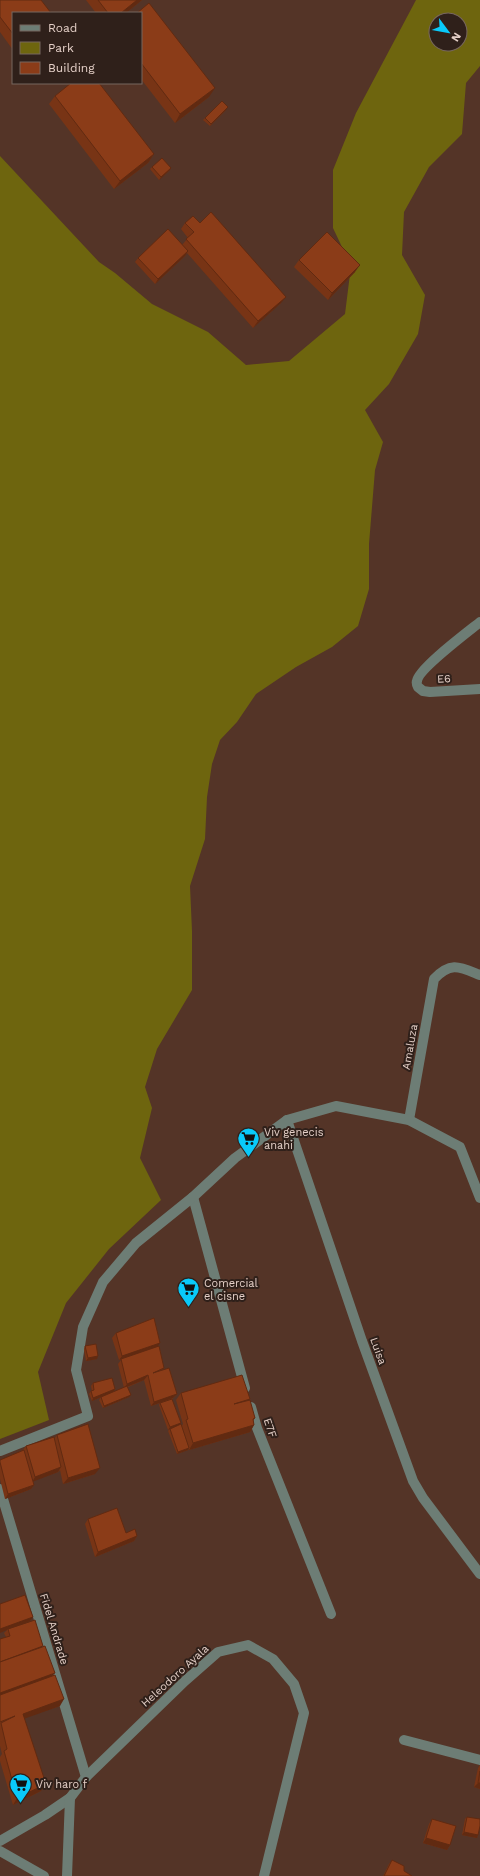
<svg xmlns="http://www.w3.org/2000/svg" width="480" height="1876" font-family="'Work Sans',sans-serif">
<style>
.green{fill:#6e650e;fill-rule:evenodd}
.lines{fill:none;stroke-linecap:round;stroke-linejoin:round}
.minor{stroke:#6d7d75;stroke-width:10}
.wall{fill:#783415}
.shaded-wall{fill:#612a11}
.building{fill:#8b3c18;stroke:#612a11}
.labels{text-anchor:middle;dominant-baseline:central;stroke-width:4;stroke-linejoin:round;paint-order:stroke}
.street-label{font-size:11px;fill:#e4cfc7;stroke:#2f201a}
.poi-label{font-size:11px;fill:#e4cfc7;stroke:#2f201a;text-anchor:start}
</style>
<rect width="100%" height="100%" fill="#543427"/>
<!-- green -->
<path class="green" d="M416,0h64v66l-14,17 -4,51 -33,33 -25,45 -2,43 23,40 -7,39 -29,50 -24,26 18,32 -8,28 -6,74v45l-11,37 -26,21 -36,20 -40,27 -19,28 -17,18 -8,24 -5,33 -2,42 -15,47 2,45v59l-35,59 -12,38 7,21 -12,50 21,42 -52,49 -43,54 -28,69 11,48 -49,19v-1283l99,106 16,11 37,31 56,28 38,33 43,-4 56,-47 6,-48 -18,-38v-58l23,-57zM436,20h24v24h-24z"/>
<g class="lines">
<!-- minor -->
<g class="minor">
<path d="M480,622c-11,9 -62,47 -63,59 -1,2 0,4 1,6l5,4 7,1 50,-3"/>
<path d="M287,1120l75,221 51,140 10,17 57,76"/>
<path d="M409,1120l25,-141c17,-18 26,-12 46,-4"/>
<path d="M193,1197l52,191"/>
<path d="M251,1407l6,21 74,186"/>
<path d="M0,1451l88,-35 -12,-46 7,-43 20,-45 33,-39 57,-46 42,-39 52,-38 49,-14 73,14 51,27 20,51"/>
<path d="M0,1489l86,288"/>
<path d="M404,1740l76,20"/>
<path d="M0,1841l45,-26 25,-17 16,-21 99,-96 33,-29 30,-7 25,14 21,25 10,29 -40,163"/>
<path d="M0,1851l44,25"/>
<path d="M67,1876l3,-78"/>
</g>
</g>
<!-- wall -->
<g class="wall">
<path d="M0,0l13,13v37l-13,-18z"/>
<path d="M86,0h56l-16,13h-30z"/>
<path d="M141,13l68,84 -34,26 -34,-44z"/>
<path d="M55,96l99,58 -6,9 -34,26 -65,-85z"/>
<path d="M226,110l-16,16 -7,-6 2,-2z"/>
<path d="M152,167l18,3 -11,10 -9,-11z"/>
<path d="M185,223h15l81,80 -28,25 -66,-75 -2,3 -30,28 -20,-22 3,-4 44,-13 6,-7 -7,-9z"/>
<path d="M299,260l56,12 -27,28 -34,-33z"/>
<path d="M116,1333l42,13 6,22 -2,2 15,24 -5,5 9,24 -1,1 2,2 1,-2 -7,-24 5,-7 69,6 -1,1 6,18 -2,3 1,4 -4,7 -61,18 -1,-1v1l-11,4 -9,-23 2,-2 -2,1 -9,-25 1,-2 -9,3 -7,-26 -16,7 1,10 -26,11 -4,-8 2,-3 23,-9 -6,-24 3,-4h-2l-7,-22z"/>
<path d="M85,1346l12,13 -11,2 -2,-12z"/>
<path d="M93,1383l22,6 -2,3 -21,9 -3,-7 2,-3h1l-1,-5z"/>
<path d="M57,1435l38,39 -32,10 -3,-14 -2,2 -25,9 1,4 -3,4 -26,10 -5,-20v-19l23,-10 3,-4 28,-7z"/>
<path d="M88,1519l38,14 11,3 -3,5 -39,16 -10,-33z"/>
<path d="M0,1604l30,17 -8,3 30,52 8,30 -36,12 17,73 -28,14 -13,-44v-4l2,-3 -2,-8v-107l6,-2 -2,-4 3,-3z"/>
<path d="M480,1765v24l-6,-2 4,-19z"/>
<path d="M467,1817l11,18 -1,3 -15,-3 3,-16z"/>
<path d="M432,1819l18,26 -3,5 -24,-7 6,-19z"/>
<path d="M392,1860l12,11 8,5h-29l6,-12z"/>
</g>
<!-- shaded-wall -->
<g class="shaded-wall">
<path d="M137,0h5l-16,13h-5z"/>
<path d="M215,88l-6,9 -34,26 5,-9z"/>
<path d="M228,107l-2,3 -16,16 1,-2z"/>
<path d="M154,154l-6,9 -34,26 6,-8z"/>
<path d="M171,168l-1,2 -11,10 2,-3z"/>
<path d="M188,251l-3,5 -30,28 3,-5z"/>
<path d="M360,265l-5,7 -27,28 4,-7z"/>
<path d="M286,297l-5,6 -28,25 5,-7z"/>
<path d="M160,1343l-3,4 -38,13 3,-4z"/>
<path d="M98,1356l-1,3 -11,2 2,-3z"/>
<path d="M148,1375l-4,5 -20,8 3,-4z"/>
<path d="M115,1389l-2,3 -21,9 1,-3z"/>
<path d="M177,1394l-4,4 -22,8 3,-4z"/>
<path d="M131,1395l-2,2 -26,11 1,-2z"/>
<path d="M181,1423l-2,2 -11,5 2,-3z"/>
<path d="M254,1425l-4,7 -61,18 4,-7z"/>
<path d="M189,1448l-1,2 -11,4 1,-2z"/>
<path d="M61,1467l-3,5 -26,10 3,-5z"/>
<path d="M100,1468l-5,6 -32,10 5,-6z"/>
<path d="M34,1485l-3,4 -26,10 3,-5z"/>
<path d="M137,1536l-3,5 -39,16 3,-5z"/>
<path d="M33,1617l-3,4 -22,9v-1l-1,1 -7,3v-4z"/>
<path d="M55,1673l-5,6 -50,19v-5z"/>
<path d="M64,1699l-4,7 -42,15 5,-7z"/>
<path d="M478,1783h2v6l-6,-2z"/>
<path d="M46,1784l-5,7 -28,14 4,-7z"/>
<path d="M464,1832l14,3 -1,3 -15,-3z"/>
<path d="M426,1838l24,7 -3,5 -24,-7z"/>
</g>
<!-- building -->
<g class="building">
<path d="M0,0h41l10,13h-38v21l-13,-17z"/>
<path d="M98,0h39l-16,13h-13z"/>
<path d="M149,3l66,85 -35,26 -39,-51v-50h-4z"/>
<path d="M71,83h28l55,71 -34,27 -65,-85z"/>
<path d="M222,101l6,6 -17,17 -6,-6z"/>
<path d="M162,158l9,10 -10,9 -9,-10z"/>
<path d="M211,212l75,85 -28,24 -72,-82 8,-7 -9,-9 8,-7 7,7z"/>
<path d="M168,229l20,22 -30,28 -20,-21z"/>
<path d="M327,232l33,33 -28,28 -33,-33z"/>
<path d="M154,1318l6,25 -38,13 -6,-23z"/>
<path d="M96,1344l2,12 -10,2 -3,-12z"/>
<path d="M159,1346l5,22 -11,5 16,-5 8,26 -23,8 -6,-27 -21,9 -6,-25z"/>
<path d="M242,1375l8,24 -16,5 16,-4 5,18 -2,1 1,6 -61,18 -7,-23 2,-1 -7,-26z"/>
<path d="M112,1378l3,11 -22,9 -2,-7 3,-1 -1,-7z"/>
<path d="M127,1386l4,9 -27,11 -3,-9z"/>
<path d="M172,1399l9,24 -11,4 -10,-24z"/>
<path d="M88,1424l12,44 -32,10 -11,-43z"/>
<path d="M181,1424l8,24 -11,4 -8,-23z"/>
<path d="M54,1437l7,30 -26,10 -9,-31z"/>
<path d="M24,1450l10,35 -26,9 -8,-32v-2z"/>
<path d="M117,1508l9,25 9,-4 2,7 -39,16 -10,-33z"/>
<path d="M25,1595l8,22 -33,12v-25z"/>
<path d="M35,1620l8,26 -43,16v-23l10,-3 -2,-7z"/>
<path d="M45,1646l10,27 -55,20v-31z"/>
<path d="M55,1675l9,24 -41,15 23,70 -29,14 -13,-47 3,-2 -6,-26 14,-7 -15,6v-27z"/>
<path d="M480,1771v12h-2z"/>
<path d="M467,1817l13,2v7l-2,9 -14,-3z"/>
<path d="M432,1819l24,7 -6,19 -24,-7z"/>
<path d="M392,1860l12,6v5l8,5h-28z"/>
</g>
<!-- icons -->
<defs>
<symbol id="supermarket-pin" viewBox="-11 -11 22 30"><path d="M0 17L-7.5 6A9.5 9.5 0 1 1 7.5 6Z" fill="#09cafa" stroke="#2f201a"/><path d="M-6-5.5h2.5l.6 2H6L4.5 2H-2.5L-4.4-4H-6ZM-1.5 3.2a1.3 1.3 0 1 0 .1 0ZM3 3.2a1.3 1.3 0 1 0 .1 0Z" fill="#111"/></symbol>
</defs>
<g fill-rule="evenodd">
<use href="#supermarket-pin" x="236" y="1126" width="25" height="34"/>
<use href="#supermarket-pin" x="176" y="1276" width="25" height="34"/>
<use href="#supermarket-pin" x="8" y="1772" width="25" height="34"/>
</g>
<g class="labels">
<!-- street labels -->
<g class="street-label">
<text transform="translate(444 679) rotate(-3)">E6</text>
<text transform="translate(410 1047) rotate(-80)">Amaluza</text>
<text transform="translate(378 1351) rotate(70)">Luisa</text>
<text transform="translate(270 1428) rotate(71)">E7F</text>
<text transform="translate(54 1629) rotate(73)">Fidel Andrade</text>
<text transform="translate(175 1676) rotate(-42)">Heleodoro Ayala</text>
</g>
<!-- poi labels -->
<g class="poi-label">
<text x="264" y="1132">Viv genecis<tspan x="264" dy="13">anahi</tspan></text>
<text x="204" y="1283">Comercial<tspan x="204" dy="13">el cisne</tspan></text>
<text x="36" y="1784">Viv haro f</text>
</g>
</g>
<!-- legend -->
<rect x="12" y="12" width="130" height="72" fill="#2f201a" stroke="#77665f"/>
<rect x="20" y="25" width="20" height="6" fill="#6d7d75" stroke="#77665f"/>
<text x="48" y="32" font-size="12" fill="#e4cfc7">Road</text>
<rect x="20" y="42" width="20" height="12" fill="#6e650e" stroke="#77665f"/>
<text x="48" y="52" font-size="12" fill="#e4cfc7">Park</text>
<rect x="20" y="62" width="20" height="12" fill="#8b3c18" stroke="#77665f"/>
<text x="48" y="72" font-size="12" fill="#e4cfc7">Building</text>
<!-- north arrow -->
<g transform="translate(448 32) rotate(122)"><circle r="19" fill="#2f201a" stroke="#77665f"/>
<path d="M0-3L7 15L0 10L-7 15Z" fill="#09cafa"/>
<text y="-6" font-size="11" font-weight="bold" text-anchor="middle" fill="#e4cfc7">N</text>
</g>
</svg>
